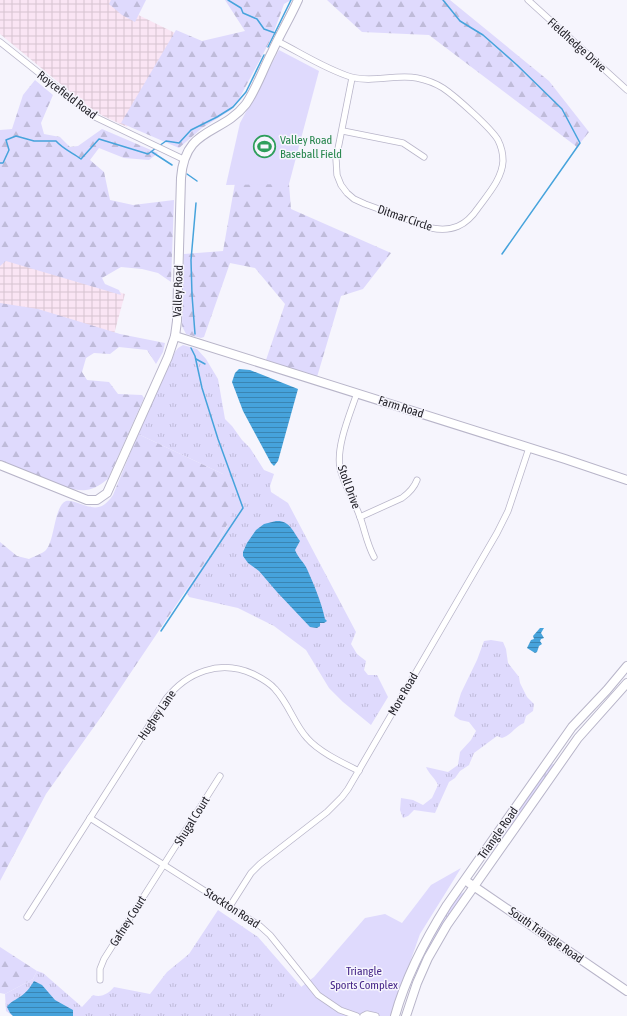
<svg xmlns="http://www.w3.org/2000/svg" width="627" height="1016" font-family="'Asap Condensed',sans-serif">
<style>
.industrial{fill:url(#industrial-grid)}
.grass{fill:url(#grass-tufts)}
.forest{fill:url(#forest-firs)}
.green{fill:#dfdafd}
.water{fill:url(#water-rules)}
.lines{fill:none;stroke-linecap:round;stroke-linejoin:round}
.stream{stroke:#46a3dc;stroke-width:1.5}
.street-casing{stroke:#b8b5c9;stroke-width:7}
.secondary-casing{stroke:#b8b5c9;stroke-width:10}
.street{stroke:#fff;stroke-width:5.5}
.secondary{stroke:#fff;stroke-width:8}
.labels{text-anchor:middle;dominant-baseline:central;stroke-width:3;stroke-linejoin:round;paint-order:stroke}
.street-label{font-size:12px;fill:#25242b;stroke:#f6f5fd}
.leisure-label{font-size:12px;fill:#27864d;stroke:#f6f5fd;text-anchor:start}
.park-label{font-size:12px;fill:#472889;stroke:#f6f5fd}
</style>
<defs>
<pattern id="industrial-grid" width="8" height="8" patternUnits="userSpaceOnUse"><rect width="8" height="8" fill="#fae5f4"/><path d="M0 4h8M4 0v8" fill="none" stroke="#d6c4d1"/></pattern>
<pattern id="grass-tufts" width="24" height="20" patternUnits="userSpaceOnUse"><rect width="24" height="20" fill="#dfdafd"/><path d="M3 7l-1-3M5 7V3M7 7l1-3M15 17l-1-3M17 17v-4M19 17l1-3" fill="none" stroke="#bfbbd9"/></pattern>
<pattern id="forest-firs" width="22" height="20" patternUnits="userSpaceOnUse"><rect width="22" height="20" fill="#dfdafd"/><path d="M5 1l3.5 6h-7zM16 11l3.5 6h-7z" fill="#bfbbd9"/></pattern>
<pattern id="water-rules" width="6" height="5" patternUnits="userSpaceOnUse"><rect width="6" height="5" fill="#46a3dc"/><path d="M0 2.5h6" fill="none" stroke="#3a85b3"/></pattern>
</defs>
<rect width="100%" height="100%" fill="#f6f5fd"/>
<!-- industrial -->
<g class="industrial">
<path d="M0,0h113l-1,2 65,32 -50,93 -24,-11 -17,-11 -86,-71z"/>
<path d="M0,258l125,36 -11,40 -114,-29z"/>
</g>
<!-- grass -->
<g class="grass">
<path d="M183,345l14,4 9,10 12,20 7,40 7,7 10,14 8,8 14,22 10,4 -4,12 1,6 17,11 68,129 -5,12 6,10 9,7 -2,9 4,5h9l11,22 -17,28 -28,-23 -14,-14 -23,-38 -32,-24 -36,-18 -49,-11 -3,-6 29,-44 12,-21 -4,-52 -85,-40 37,-82 3,-4z"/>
<path d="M491,640l12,2 3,7 2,14 11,14 1,6 7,14 7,7 -1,7 -7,5 -2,7c-10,4 -11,11 -22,15l-5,-2 -23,17 -5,12 -9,6 -5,7 -6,4 -14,31 -21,-3 -6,6 -5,2 -3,-8 1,-12 12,2 10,5 9,-7 6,-13c-3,-7 -9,-11 -12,-18l22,5 10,-7 2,-13 11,-12 5,-9 -7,-9 -9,-2 -6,-4 7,-23 16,-33 7,-19z"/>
<path d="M553,764h2l-80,113 35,-51 6,-14 32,-45z"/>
<path d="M466,891l-64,124 13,-37 3,-14 23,-44 18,-25z"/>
<path d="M218,910l40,27 47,54 -33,25h-259l-7,-5 -1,-17 28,-15 4,-8 6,2 39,34 11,-12c9,3 16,-2 21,-8l36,7 17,-22 22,-18z"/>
</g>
<!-- forest -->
<g class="forest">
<path d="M111,0h35l-11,22 -13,-7 -13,-11z"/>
<path d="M225,0h66l-7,4 -12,33 -34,64 -7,9 -29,18 -23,20 -58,-25 55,-93 26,11 43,-10z"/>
<path d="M327,0h123l99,81 40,51 -12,15 -148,-112 -67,-3z"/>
<path d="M35,80l18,15 -12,28 3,11 16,3 10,10 8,-1 24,-17 56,24 -9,7 -25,-2 -25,-10 -9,12 14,12 6,28 23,5 41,-5 -3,82 -13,-9 -16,-4 -21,-2 -19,11 3,6 14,6 2,5 -115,-34 -6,5v-136l12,-1 11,-34z"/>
<path d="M235,183l54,1 2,25 100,44 -28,36 -22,7 -24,81 -51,-17 19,-56 -30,-36 -25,-5 -26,74 -3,1 -15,-4 -4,-8 2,-72 39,-3z"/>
<path d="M0,303l38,6 82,25 45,9 -2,9 -7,12 -9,-14 -28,-3 -9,7 -16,-1 -8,5 -4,14 5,8 22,2 9,12 24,1 2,3 -36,81c-7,5 -13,10 -22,11 -19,3 -67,-22 -86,-29z"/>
<path d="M138,434l85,40c4,11 10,22 10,33 0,10 -13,31 -18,40l-114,170 -55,77 -46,87v-339l17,14 12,3c5,-3 13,-5 17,-9 9,-10 8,-44 20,-49 4,-1 8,1 12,2 16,6 24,8 35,-8z"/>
<path d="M0,947l37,24 -4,8 -28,15 -5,-1z"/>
</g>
<!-- green -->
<g class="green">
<path d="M279,50l40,21 -30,113 -63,1 14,-62z"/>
<path d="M461,868l-41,66 -29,82h-127l50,-39 51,-59 20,-4 17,9 29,-38z"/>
</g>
<!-- water -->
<g class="water">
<path d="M239,369l11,1 48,19 -20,72 -4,5 -3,-3 -28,-52 -11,-29 3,-9z"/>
<path d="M276,521c13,-1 17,10 24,20l-5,9c3,8 9,12 12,19 7,16 14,32 18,50l2,2 -3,2h-4v3l-3,2 -7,-1 -33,-35 -18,-21 -11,-8 -5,-7v-4l4,-9 9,-13 8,-6z"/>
<path d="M540,628h4l-3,5 3,5 -3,1 -1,2 2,3 -3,2 -2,6 -2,1 -8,-5 4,-8 3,-1 -1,-3z"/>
<path d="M34,981l8,4 13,15 18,10v6h-60l-3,-3 -3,-6c3,-5 7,-6 11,-9 7,-4 12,-10 16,-17z"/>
</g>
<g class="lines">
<!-- stream -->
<g class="stream">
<path d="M228,0l13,8 2,5 14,6 7,10 11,4"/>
<path d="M443,0l17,21 23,14 34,30 45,44 18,34 -78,111"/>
<path d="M268,47l23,-47"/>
<path d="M159,146l7,-5 13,2 12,-13 26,-13 16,-10 13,-15 18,-37"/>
<path d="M152,152l20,13"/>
<path d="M0,163h3l6,-13 -3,-10 10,-4 18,5h22c7,8 17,12 25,18l18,-20 49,15 8,-6"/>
<path d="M187,174l10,7"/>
<path d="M195,334l-3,-39 -1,-35 5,-57"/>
<path d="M196,359l9,5"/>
<path d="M161,631l82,-123 -25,-69 -16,-51 -7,-32 -4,-8"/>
</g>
<defs>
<g id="street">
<path d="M528,0l99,90"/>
<path d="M277,41c24,12 48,28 74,36 21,6 45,-3 66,1 10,2 18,5 26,10 12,8 48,40 55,52 3,6 5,14 5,21 -1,18 -15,33 -25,47 -12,18 -26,24 -47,20l-66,-24 -11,-5 -7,-6 -6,-8 -4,-10 -1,-16 16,-81"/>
<path d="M0,42l93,74 90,43"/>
<path d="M343,131l60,12 21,14"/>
<path d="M357,393c-7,21 -21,53 -17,75 4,17 14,32 20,49 5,14 7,27 14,40"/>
<path d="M360,517l42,-19c7,-5 12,-10 15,-18"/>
<path d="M90,818l170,108 10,9 48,60 22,15 17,6"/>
<path d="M230,906l21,-33 9,-9 67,-52 15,-15 6,-8 149,-256 11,-22 21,-63"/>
<path d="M27,917l139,-218c21,-27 54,-40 87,-25 8,4 16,8 22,15 14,15 19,35 32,49 12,14 36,25 52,33"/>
<path d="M100,980v-11l4,-10 116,-183"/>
<path d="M363,1016l4,-2 9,2"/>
</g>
<g id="secondary">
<path d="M175,336l390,123 62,21"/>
<path d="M0,465l87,35h10l10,-7 61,-136 7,-21 2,-15 4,-143c4,-52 40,-42 65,-74 11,-16 17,-35 26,-52 8,-18 18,-34 26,-52"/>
<path d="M469,883l158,108"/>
<path d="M395,1016c11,-40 30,-76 52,-111l125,-178 35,-37 20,-24"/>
<path d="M406,1016l11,-33 11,-25 19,-33 131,-187 49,-55"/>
</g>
</defs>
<!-- street casing -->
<use href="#street" class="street-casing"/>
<!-- secondary casing -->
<use href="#secondary" class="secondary-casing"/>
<!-- street -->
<use href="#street" class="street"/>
<!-- secondary -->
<use href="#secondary" class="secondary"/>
</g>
<!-- icons -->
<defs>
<symbol id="stadium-ring" viewBox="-11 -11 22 22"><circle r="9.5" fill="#f6f5fd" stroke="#2e9e5b" stroke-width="1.5"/><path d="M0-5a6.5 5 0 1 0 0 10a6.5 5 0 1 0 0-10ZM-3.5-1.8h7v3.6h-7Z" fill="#2e9e5b"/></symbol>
</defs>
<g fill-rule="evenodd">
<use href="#stadium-ring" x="252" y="134" width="25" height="25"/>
</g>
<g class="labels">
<!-- street labels -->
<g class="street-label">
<text transform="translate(577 45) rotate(42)">Fieldhedge Drive</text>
<text transform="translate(67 95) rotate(37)">Roycefield Road</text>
<text transform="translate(405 218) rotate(19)">Ditmar Circle</text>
<text transform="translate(178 291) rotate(-88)">Valley Road</text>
<text transform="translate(401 407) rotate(18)">Farm Road</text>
<text transform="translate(349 487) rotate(70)">Stoll Drive</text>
<text transform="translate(403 694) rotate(-60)">More Road</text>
<text transform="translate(157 715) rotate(-56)">Hughey Lane</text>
<text transform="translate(192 821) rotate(-58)">Shugal Court</text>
<text transform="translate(498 833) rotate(-55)">Triangle Road</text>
<text transform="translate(232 908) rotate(33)">Stockton Road</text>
<text transform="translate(128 921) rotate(-58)">Gafney Court</text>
<text transform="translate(546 935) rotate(35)">South Triangle Road</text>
</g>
<!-- leisure labels -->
<g class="leisure-label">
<text x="280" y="140">Valley Road<tspan x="280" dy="14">Baseball Field</tspan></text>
</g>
<!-- park labels -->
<g class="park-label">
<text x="364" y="971">Triangle<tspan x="364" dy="14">Sports Complex</tspan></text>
</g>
</g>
</svg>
